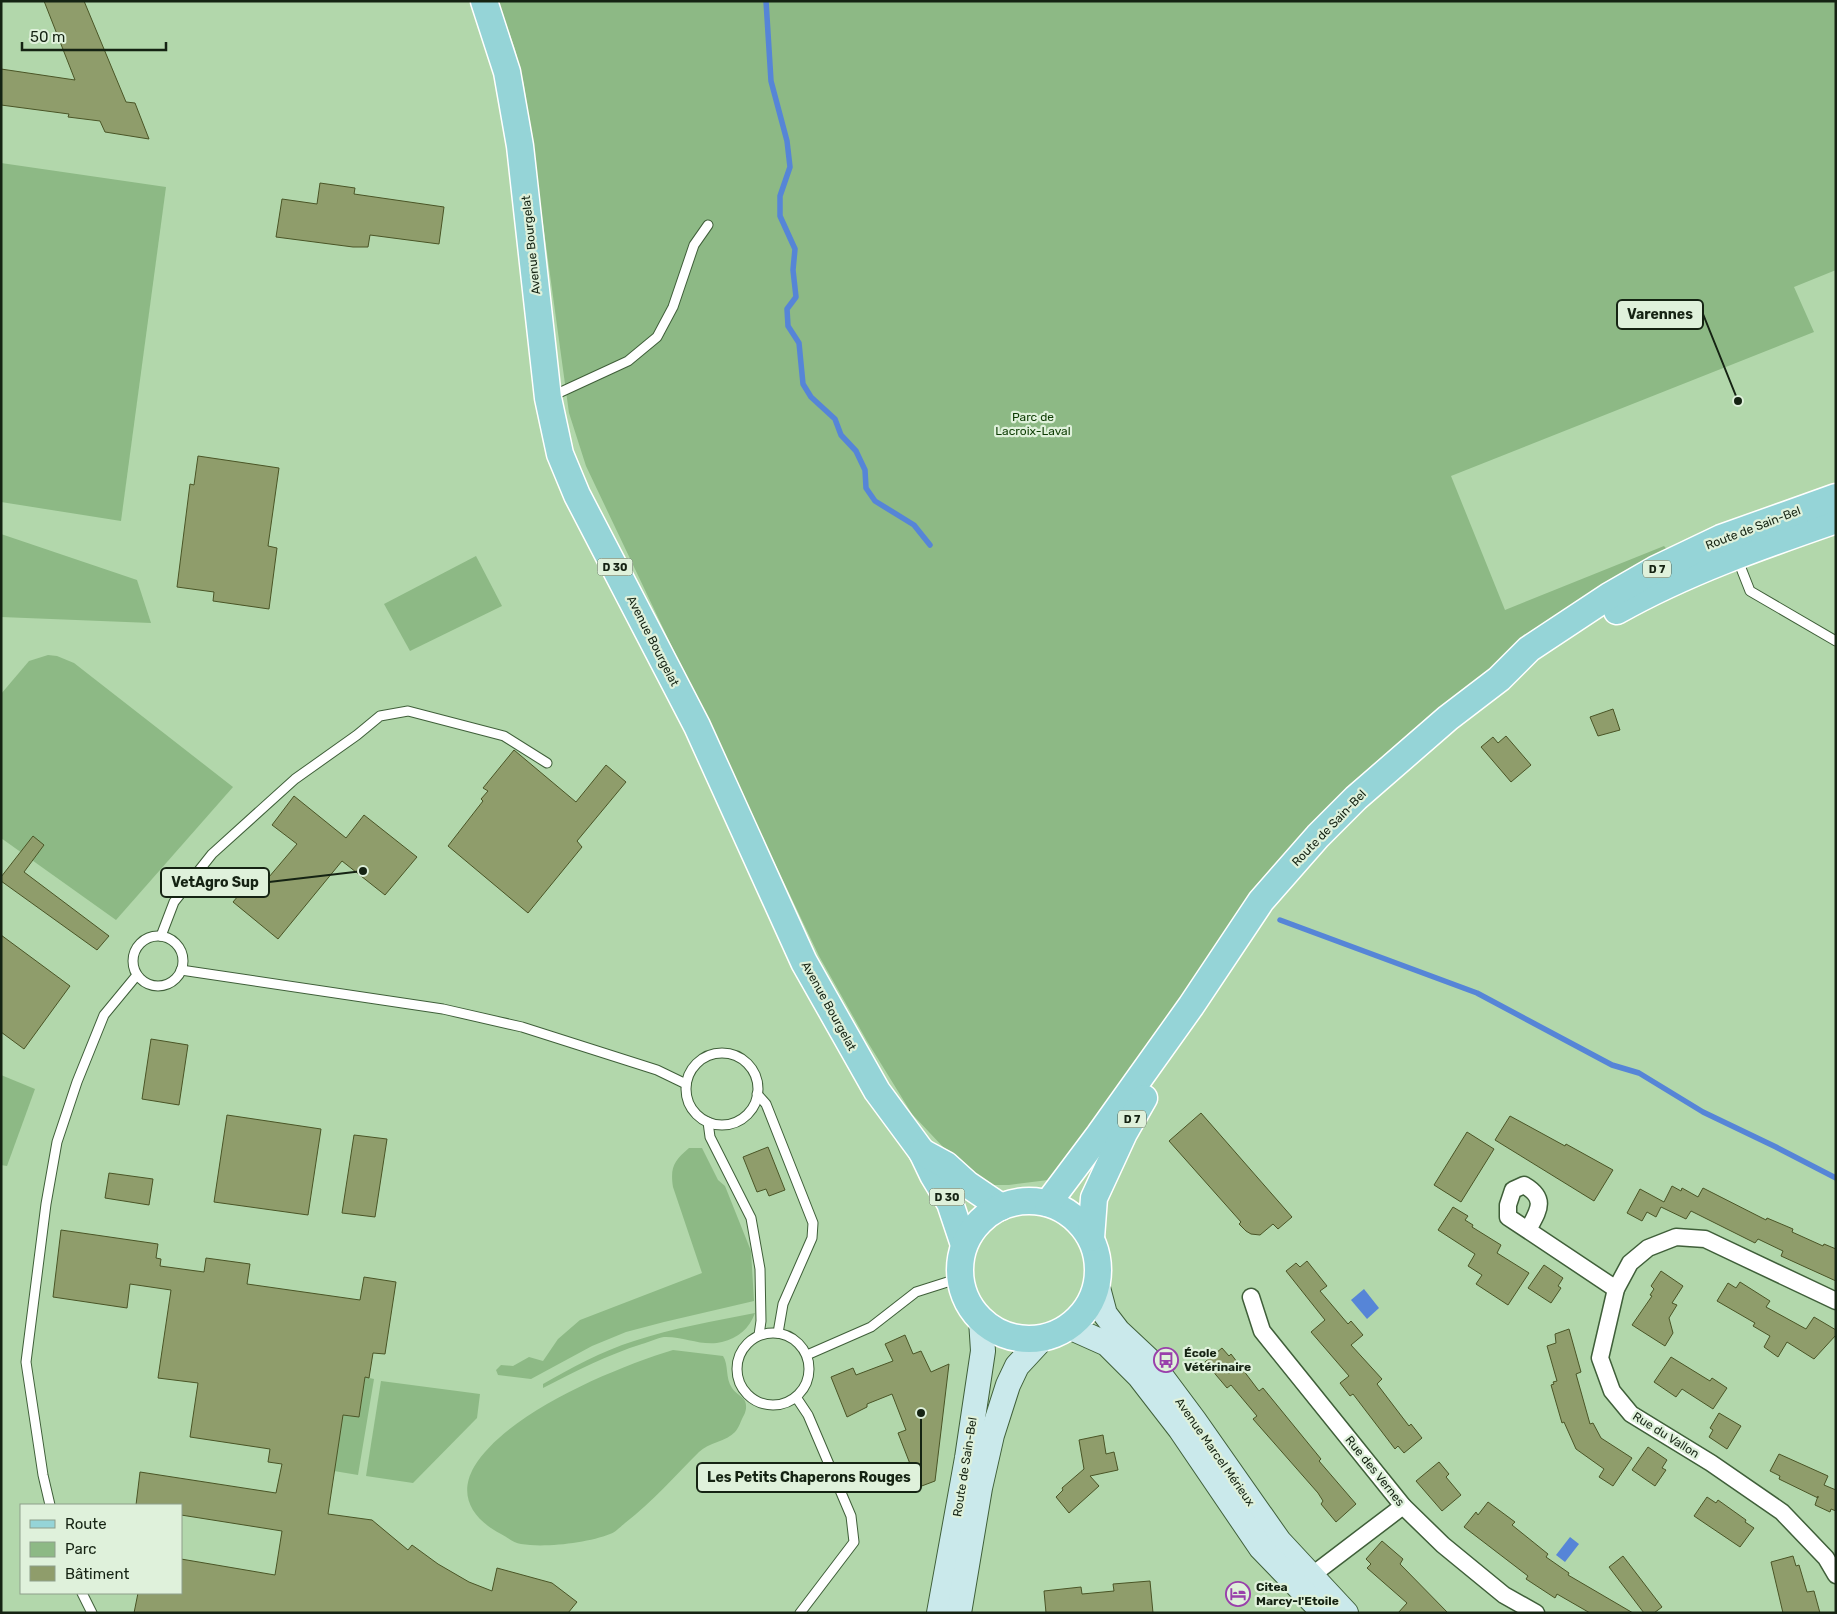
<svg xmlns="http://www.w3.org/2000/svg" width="1837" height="1614" font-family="Rubik,sans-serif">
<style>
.green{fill:#8db985}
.water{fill:#5685d7}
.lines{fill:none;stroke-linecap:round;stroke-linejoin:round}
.stream{stroke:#5685d7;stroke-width:5.5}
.building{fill:#8f9d6b;stroke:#4a5526}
.lane-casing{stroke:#3f5f39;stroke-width:11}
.street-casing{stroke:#3f5f39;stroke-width:19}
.secondary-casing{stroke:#3f5f39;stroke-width:26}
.primary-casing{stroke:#fff;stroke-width:29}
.lane{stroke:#fff;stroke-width:9}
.street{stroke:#fff;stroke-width:16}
.secondary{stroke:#cae9eb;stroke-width:24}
.primary{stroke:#95d4d7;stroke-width:26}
.labels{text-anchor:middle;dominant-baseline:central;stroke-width:4.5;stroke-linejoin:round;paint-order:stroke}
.shield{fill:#dff1db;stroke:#52614f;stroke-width:1}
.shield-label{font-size:11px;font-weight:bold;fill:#152313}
.street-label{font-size:12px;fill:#152313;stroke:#dff1db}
.park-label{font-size:12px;fill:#0e3d04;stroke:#dff1db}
.poi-label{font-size:12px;font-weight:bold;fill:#152313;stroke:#dff1db;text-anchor:start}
.leader{fill:none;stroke:#152313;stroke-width:2}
.callout-dot{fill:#152313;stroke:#dff1db;stroke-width:2}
.callout{fill:#dff1db;stroke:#152313;stroke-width:2}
.callout-label{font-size:14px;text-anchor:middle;font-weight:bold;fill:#152313}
</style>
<rect width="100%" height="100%" fill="#b2d7ab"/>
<!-- green -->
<g class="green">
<path d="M498,1h1338v269l-42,17 20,45 -363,144 54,134 159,-64 8,9 -127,73 -70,53 -110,92 -184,228 -90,126 -43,53 -39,5h-20l-28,-19 -49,-52 -45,-73 -48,-85 -233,-490 -17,-53 -45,-328 -9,-36z"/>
<path d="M1,163l165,24 -45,334 -120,-19z"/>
<path d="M1,534l136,46 14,43 -150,-6z"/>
<path d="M476,556l26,50 -92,45 -26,-47z"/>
<path d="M48,655l9,1 17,7 159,124 -117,133 -115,-82v-144l28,-33z"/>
<path d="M1,1075l34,14 -28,77 -6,-1z"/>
<path d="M689,1148h13l16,32 7,6 26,65 3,50 -90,21 -38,10 -34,14 -61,33 -33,-4 -2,-5 5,-5 12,1 16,-9 14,4 15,-22 22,-19 122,-47 -29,-86c-3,-20 1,-26 16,-39z"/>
<path d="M755,1313c-6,16 -17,25 -33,29 -19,5 -39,-6 -58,-5 -7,1 -15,5 -22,7 -35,11 -66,27 -99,44v-4c28,-16 59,-33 91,-43 39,-13 80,-20 121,-28z"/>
<path d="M673,1350l50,6c6,9 2,22 9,32 3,5 10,8 13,13 2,5 1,10 -1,14 -3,5 -5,13 -9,17 -8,9 -27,11 -36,20 -24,24 -47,50 -74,71 -4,3 -9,9 -15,11 -22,9 -66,14 -89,10 -7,-1 -14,-7 -20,-10 -27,-14 -44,-37 -27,-67 32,-54 140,-99 199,-117z"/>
<path d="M365,1377l9,2 -16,96 -24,-4 9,-56 16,2z"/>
<path d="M381,1381l99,13 -3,24 -64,65 -47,-7z"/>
</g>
<!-- water -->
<g class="water">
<path d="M1364,1289l15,19 -12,11 -16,-19z"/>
<path d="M1570,1537l9,7 -14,18 -9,-7z"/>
</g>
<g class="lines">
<!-- stream -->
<g class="stream">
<path d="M766,1l5,80 16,60 3,26 -10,29v20l15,33 -2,21 3,27 -9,12 1,17 11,17 4,41 8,13 24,22 6,16 15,16 9,19 1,18 9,13 39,24 16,20"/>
<path d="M1280,920l197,73 135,72 27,8 64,39 73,35 60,31"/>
</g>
</g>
<!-- building -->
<g class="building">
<path d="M44,1h40l42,101 9,1 14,36 -44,-7 -5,-11 -32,-4 1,-3 -68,-9v-36l74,11z"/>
<path d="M320,183l35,5 -1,6 90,13 -5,37 -69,-9 -2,12h-15l-77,-10 6,-38 35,5z"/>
<path d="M198,456l81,12 -11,78 9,2 -8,61 -56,-8 1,-9 -37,-5 13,-103 4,1z"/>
<path d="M1613,709l7,21 -22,6 -8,-19z"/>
<path d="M1506,736l25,29 -20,17 -30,-35 12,-10 5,6z"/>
<path d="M514,750l62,52 30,-37 20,17 -49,59 5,6 -54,66 -80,-67 35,-45 -2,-2 7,-8 -5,-3z"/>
<path d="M294,796l52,42 18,-23 53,42 -32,38 -43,-34 -64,78 -45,-37 21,-25 9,7 34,-40 -25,-19z"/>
<path d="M33,836l11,9 -20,27 85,64 -12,14 -96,-69v-4z"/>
<path d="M1,935l69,51 -46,63 -23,-17z"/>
<path d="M151,1039l37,6 -9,60 -37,-6z"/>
<path d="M1201,1113l91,104 -14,12 -5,-5 -13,11 -9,-1 -5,-3 -7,-7 2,-2 -72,-81z"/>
<path d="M227,1115l94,14 -13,86 -94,-13z"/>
<path d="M1510,1116l55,30 1,-2 47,26 -19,31 -99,-61z"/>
<path d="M1467,1132l27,17 -33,53 -27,-17z"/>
<path d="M354,1135l33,4 -12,78 -33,-4z"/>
<path d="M768,1147l17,43 -16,6 -3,-7 -9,3 -14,-35z"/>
<path d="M109,1173l44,6 -4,26 -44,-7z"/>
<path d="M1672,1186l9,5 1,-3 16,9 5,-9 63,32 1,-2 26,11 -1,3 31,14 1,-2 12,5v32l-55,-25 2,-5 -25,-12 -3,4 -64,-32 -5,8 -25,-12 -5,10 -9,-5 -5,9 -15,-8 13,-24 24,13z"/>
<path d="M1453,1207l15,9 -3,4 8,5 -1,2 29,18 -4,8 32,20 -21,32 -32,-21 6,-9 -14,-9 7,-12 -37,-24z"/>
<path d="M61,1230l97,14 -2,14 5,1 -1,7 44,6 2,-14 44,6 -3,20 113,16 4,-23 32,5 -11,72 -12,-1 -4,25 -4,-1 -6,40 -16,-2 -15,99 44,6 36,30 4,-5 26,19 31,18 23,9 5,-23 55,15 25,19 -9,11h-434l4,-20h43v-34l94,16 7,-44 -101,-16v-10h-45l4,-33 136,21 6,-29 -14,-2 2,-13 -80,-12 8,-54 -40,-5 13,-88 -41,-6 -3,24 -74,-11z"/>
<path d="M1307,1261l20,25 -7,5 28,33 3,-3 12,14 -12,10 31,34 -5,5 32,42 2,-2 11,14 -18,15 -6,-7 -3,3 -42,-55 -3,2 -10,-13 9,-7 -38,-44 14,-12 -39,-49 10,-8 4,4z"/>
<path d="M1544,1265l19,13 -5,8 3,2 -10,15 -23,-15z"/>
<path d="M1661,1271l22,15 -11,17 5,2 -8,13 4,15 -8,13 -33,-21 20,-29 -2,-1 4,-6 -3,-3z"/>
<path d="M1740,1282l30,19 -4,6 40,22 8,-12 22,13v5l-22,24 -27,-17 -9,15 -14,-10 6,-11 -17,-10 2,-3 -38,-22 11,-18 8,5z"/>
<path d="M1569,1329l12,43 -5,2 14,50 3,-1 8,15 31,20 -19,28 -14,-9 5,-8 -28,-20 -12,-27 -2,1 -11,-38 3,-1 -1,-2 4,-1 -10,-35 9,-3 -1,-9z"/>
<path d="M905,1335l8,19 8,-3 10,21 18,-8 -14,117 -16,6 -21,-54 8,-3 -14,-36 -25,10v3l-20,10 -16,-40 22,-9 3,7 37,-14 -8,-17z"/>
<path d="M1222,1348l7,8 2,-2 28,37 4,-3 58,71 -2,2 37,43 -20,18 -15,-18 2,-3 -5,-8 -65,-74 4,-3 -26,-31 -4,3 -22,-26z"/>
<path d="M1671,1357l39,24 2,-3 15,10 -14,21 -31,-20 -6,8 -22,-15z"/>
<path d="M1719,1413l22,13 -14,23 -18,-12 4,-7 -3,-2z"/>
<path d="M1103,1435l3,19 8,-2 4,18 -28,6 9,10 -30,27 -13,-16 7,-7 -1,-2 22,-19 -5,-29z"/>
<path d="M1648,1447l19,13 -5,8 4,2 -11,16 -23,-16z"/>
<path d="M1779,1454l49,22 -4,9 12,5v21l-5,-2 -1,3 -15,-7 3,-9v2l-39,-19 1,-3 -10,-5z"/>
<path d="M1439,1462l10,12 -3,3 15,18 -19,16 -26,-30z"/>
<path d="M1707,1497l9,6 2,-3 28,20 -1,2 9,6 -14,19 -46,-31z"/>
<path d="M1488,1502l27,20 -3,3 36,29 -2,3 23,16 -1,2 65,38h-43l-33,-19 -2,4 -29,-19 2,-3 -64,-49 12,-15 2,3z"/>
<path d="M1382,1541l21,18 -3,5 48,49h-50l9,-10 -40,-35 4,-4 -5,-5z"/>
<path d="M1623,1556l39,51 -8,6h-10l-35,-46z"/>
<path d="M1793,1556l3,10 3,-1 8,27 7,-1 6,22h-37l-12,-51z"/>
<path d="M1150,1581l3,32h-107l-2,-22 37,-4 1,7 32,-3 -1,-7z"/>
</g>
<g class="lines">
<defs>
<g id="lane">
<path d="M550,397l78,-36 29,-24 16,-30 21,-62 14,-20"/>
<path d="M1737,558l13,33 86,50"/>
<path d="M161,936l13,-34 38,-48 83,-75 62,-44 23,-19 28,-5 96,25 43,27"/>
<circle cx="158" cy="961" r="25"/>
<path d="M181,970l262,39 79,18 135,43 29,14"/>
<circle cx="722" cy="1089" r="36"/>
<path d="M757,1094l9,10 47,119 -1,15 -29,66 -5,29"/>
<path d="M708,1122l2,15 41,81 9,51 1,52 -2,14"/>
<circle cx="773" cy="1369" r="36"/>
<path d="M807,1355l64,-28 45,-35 44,-14"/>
<path d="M796,1397l12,18 43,101 3,26 -54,71"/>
<path d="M50,1505l-7,-30 -17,-113 20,-158 11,-62 20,-60 27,-67 33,-40"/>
<path d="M82,1593l10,20"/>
</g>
<g id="street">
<path d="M1528,1230c10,-19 20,-31 -4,-45l-11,5 -5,15v12l108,72"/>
<path d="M1251,1297l11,34 141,175 40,39 61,50 32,18"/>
<path d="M1836,1301l-131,-62 -29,-2 -28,11 -18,15 -14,26 -16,69 12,33 19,23 80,49 71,49 44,46 10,17"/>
<path d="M1311,1576l92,-70"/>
</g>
<g id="secondary">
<path d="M1097,1284l8,30 13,17 32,30 44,59 85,121 67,72"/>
<path d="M1069,1327l38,17 32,32 41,53 81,119 63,65"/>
<path d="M939,1613l28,-155 16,-107 -2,-31"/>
<path d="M959,1613l21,-125 12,-53 16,-50 9,-19 25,-27"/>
</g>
<g id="primary">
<path d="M484,1l23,71 13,74 28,252 12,56 17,41 120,231 107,236 73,129 45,61 11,23 17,28 14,42"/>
<path d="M1617,611c69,-39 144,-65 219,-91"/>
<path d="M922,1152l24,13 21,19 34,23"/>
<circle cx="1029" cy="1270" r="69"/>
<path d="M1048,1203l51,-68 92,-129 70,-105 57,-65 38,-38 92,-80 51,-39 30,-30 80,-53 47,-27 65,-31 115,-41"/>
<path d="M1091,1238l3,-40 30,-65 20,-35"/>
</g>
</defs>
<!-- lane casing -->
<use href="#lane" class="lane-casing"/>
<!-- street casing -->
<use href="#street" class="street-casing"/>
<!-- secondary casing -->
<use href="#secondary" class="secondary-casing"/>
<!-- primary casing -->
<use href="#primary" class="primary-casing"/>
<!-- lane -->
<use href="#lane" class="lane"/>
<!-- street -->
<use href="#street" class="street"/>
<!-- secondary -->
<use href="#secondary" class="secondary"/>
<!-- primary -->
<use href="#primary" class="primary"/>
</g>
<!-- icons -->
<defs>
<symbol id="bus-ring" viewBox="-11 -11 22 22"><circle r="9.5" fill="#dff1db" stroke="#993fab" stroke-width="1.5"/><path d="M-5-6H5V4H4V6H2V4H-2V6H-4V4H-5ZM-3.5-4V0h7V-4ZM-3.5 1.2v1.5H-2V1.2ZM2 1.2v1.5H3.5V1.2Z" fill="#993fab"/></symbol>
<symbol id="hotel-ring" viewBox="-11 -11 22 22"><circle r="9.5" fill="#dff1db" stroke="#993fab" stroke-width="1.5"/><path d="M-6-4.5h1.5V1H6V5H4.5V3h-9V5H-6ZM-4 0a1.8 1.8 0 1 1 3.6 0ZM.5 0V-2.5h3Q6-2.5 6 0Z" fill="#993fab"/></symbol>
</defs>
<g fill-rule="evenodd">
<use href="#bus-ring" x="1152" y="1346" width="28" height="28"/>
<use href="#hotel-ring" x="1224" y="1580" width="28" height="28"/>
</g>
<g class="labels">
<!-- shield labels -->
<g class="shield">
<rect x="597.5" y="558.5" width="35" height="17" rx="4"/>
<rect x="1643" y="560.5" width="28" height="17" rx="4"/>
<rect x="1118" y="1110.5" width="28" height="17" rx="4"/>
<rect x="929.5" y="1188.5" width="35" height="17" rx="4"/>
</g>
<g class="shield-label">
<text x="615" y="567">D 30</text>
<text x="1657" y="569">D 7</text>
<text x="1132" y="1119">D 7</text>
<text x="947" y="1197">D 30</text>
</g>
<!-- street labels -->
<g class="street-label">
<text transform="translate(531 245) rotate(-96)">Avenue Bourgelat</text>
<text transform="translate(1753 528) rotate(-21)">Route de Sain-Bel</text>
<text transform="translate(653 641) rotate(63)">Avenue Bourgelat</text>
<text transform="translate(1329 828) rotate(-46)">Route de Sain-Bel</text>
<text transform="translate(829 1006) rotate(61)">Avenue Bourgelat</text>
<text transform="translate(1666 1435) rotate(32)">Rue du Vallon</text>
<text transform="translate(1215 1452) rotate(55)">Avenue Marcel Mérieux</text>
<text transform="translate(965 1467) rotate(-81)">Route de Sain-Bel</text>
<text transform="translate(1375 1471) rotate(51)">Rue des Vernes</text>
</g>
<!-- park labels -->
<g class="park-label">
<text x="1033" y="417">Parc de<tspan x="1033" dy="14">Lacroix-Laval</tspan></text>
</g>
<!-- poi labels -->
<g class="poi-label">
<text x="1184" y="1353">École<tspan x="1184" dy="14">Vétérinaire</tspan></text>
<text x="1256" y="1587">Citea<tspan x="1256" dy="14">Marcy-l'Etoile</tspan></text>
</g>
</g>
<!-- callouts -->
<path class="leader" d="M1738 401L1703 314M363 871L269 882M921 1413L921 1477"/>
<g class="callout-dot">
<circle cx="1738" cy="401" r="5"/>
<circle cx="363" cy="871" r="5"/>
<circle cx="921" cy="1413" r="5"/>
</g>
<g class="callout">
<rect x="1617" y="300" width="86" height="29" rx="5"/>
<rect x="161" y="868" width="108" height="29" rx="5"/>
<rect x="697" y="1463" width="224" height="29" rx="5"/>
</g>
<g class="callout-label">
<text x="1660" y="319">Varennes</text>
<text x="215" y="887">VetAgro Sup</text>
<text x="809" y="1482">Les Petits Chaperons Rouges</text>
</g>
<!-- border -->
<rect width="1837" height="1614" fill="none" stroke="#152313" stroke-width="5"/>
<!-- legend -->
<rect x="20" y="1504" width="162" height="90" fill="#dff1db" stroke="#8e9f8b"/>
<rect x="30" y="1520" width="25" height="8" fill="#95d4d7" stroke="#8e9f8b"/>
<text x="65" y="1529" font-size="15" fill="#152313">Route</text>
<rect x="30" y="1542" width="25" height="15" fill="#8db985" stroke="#8e9f8b"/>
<text x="65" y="1554" font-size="15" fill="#152313">Parc</text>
<rect x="30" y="1566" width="25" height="15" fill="#8f9d6b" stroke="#8e9f8b"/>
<text x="65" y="1579" font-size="15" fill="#152313">Bâtiment</text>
<!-- scale -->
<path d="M22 42v8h144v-8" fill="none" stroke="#152313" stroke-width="2.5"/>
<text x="30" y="42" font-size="15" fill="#152313" stroke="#dff1db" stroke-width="4" paint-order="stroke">50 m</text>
</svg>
